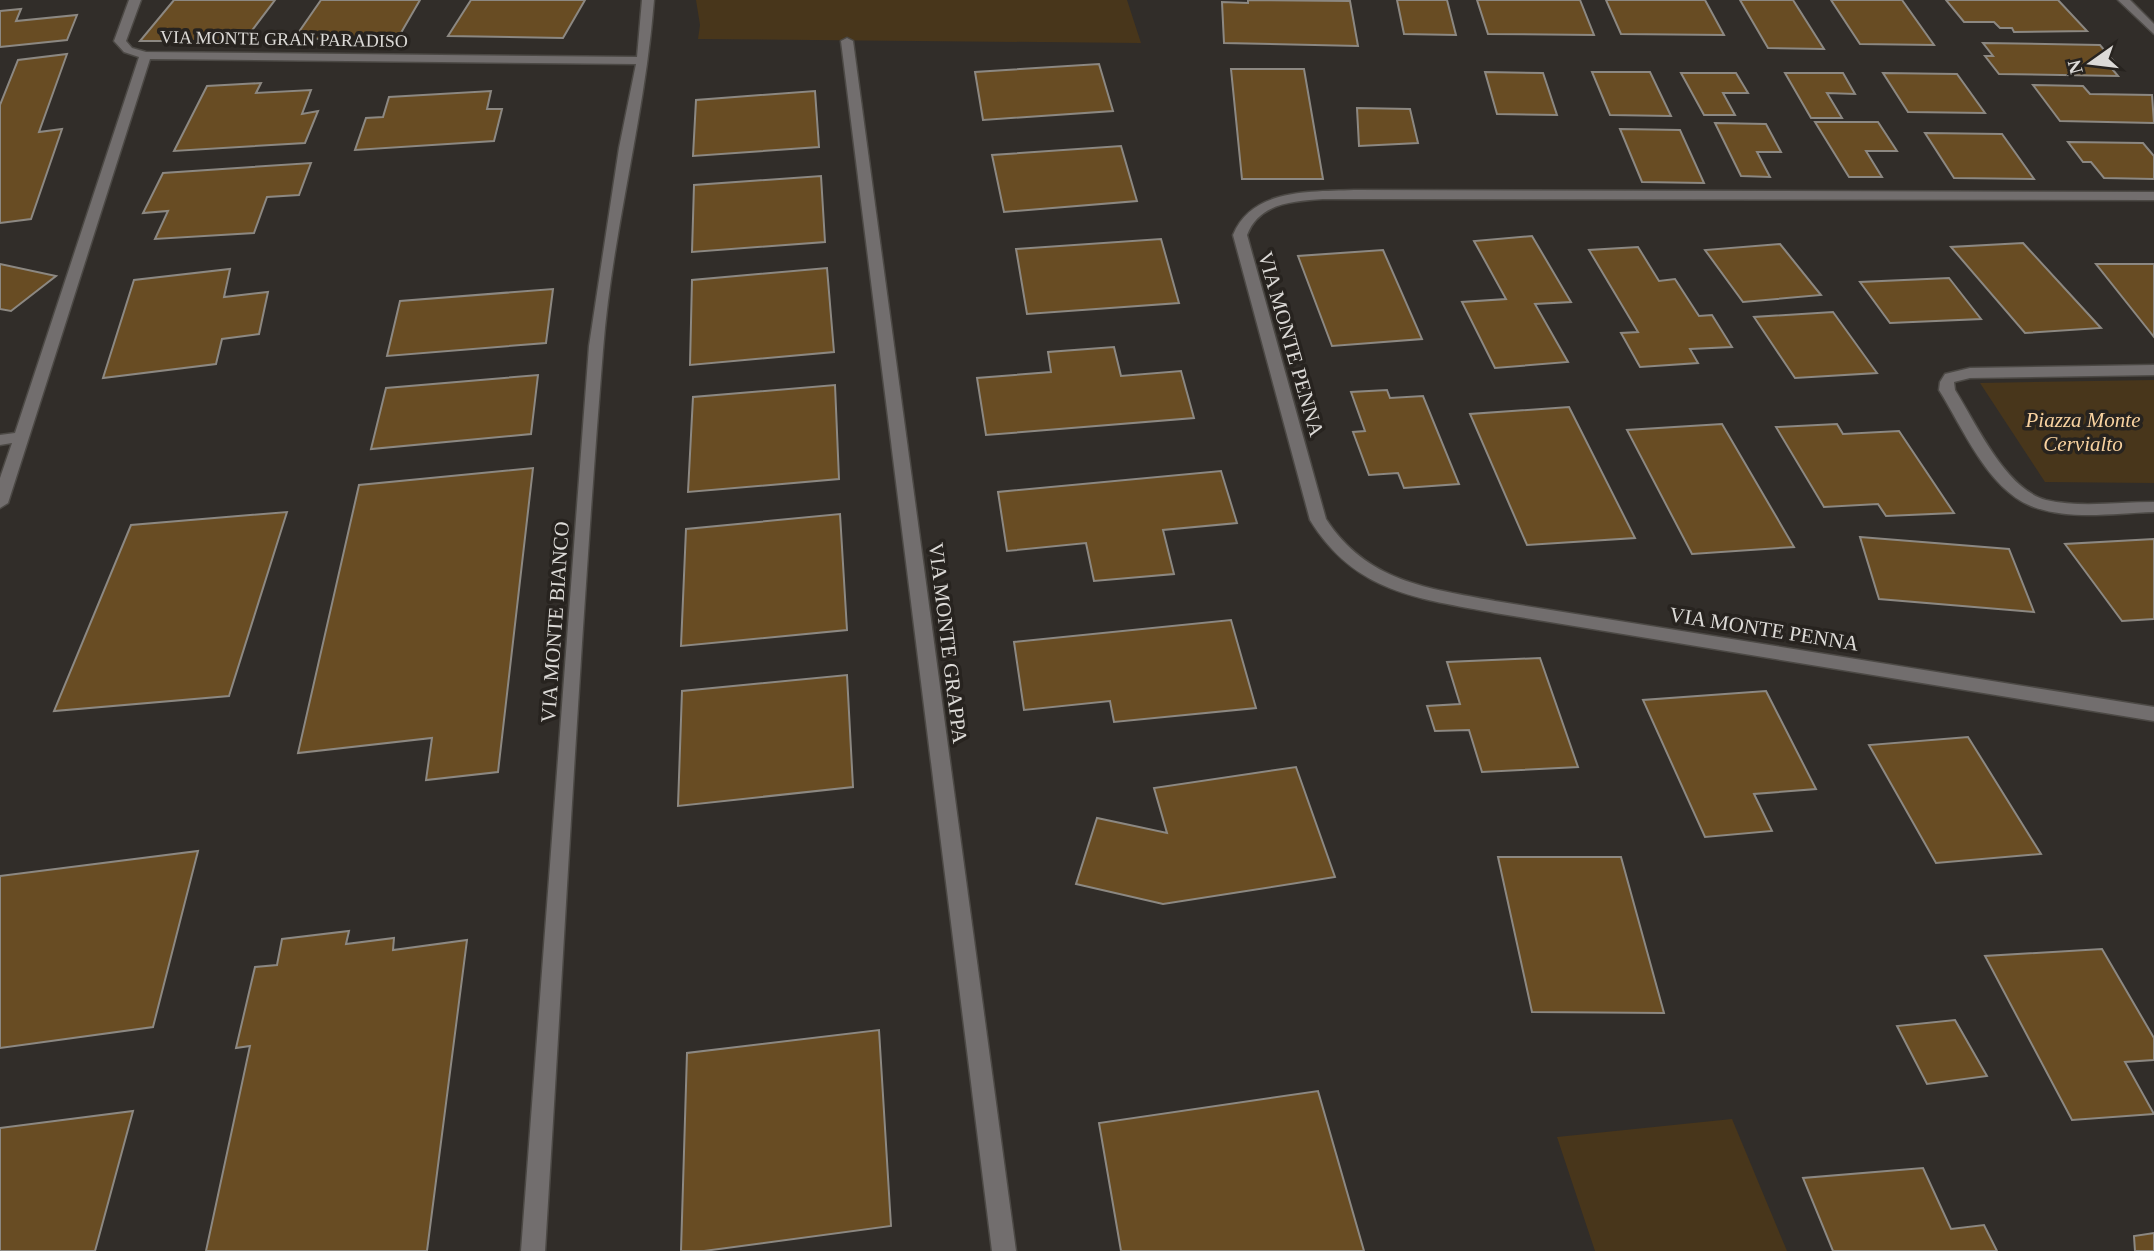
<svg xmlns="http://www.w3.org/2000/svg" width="2154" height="1251" font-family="'Times New Roman',serif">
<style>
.green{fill:#48361b}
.building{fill:#684c23;stroke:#8c8882;stroke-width:2}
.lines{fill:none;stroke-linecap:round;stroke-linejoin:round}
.minor-casing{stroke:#4c4945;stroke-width:3}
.minor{fill:#726e6e;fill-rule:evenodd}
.labels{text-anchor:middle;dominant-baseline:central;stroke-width:7;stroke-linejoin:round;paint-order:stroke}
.far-street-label{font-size:18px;fill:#dcdad7;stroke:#27231f}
.street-label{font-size:21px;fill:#dcdad7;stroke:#27231f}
.park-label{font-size:21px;font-style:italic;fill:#f8d2a0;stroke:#27231f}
</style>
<rect width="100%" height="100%" fill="#312d29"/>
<!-- green -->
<g class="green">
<path d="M696,0h431l14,43 -443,-4 2,-14z"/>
<path d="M2154,380v103l-109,-1 -65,-99z"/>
<path d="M1732,1119l55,132h-192l-38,-114z"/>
</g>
<!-- building -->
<g class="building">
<path d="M174,0h101l-31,41h-104z"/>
<path d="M321,0h99l-22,38 -104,1z"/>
<path d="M471,0h114l-22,38 -115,-2z"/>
<path d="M1248,0l102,1 8,45 -134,-3 -2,-41 26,1z"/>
<path d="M1397,0h50l9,35 -52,-1z"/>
<path d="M1477,0h103l14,35 -106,-1z"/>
<path d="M1606,0h99l19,35 -103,-1z"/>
<path d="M1740,0h53l31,49 -56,-1z"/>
<path d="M1831,0h71l32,45 -74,-1z"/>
<path d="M1946,0h112l29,31 -73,1 -2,-4h-12l-6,-6h-30z"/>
<path d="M21,9l-5,12 61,-6 -10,25 -67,7v-36z"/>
<path d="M1983,43l117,2 16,19h-8l10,12 -119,-2 -14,-18h8z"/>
<path d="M67,54l-28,78 23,-3 -31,90 -31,4v-118l18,-45z"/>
<path d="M1099,64l14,47 -130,9 -8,-48z"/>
<path d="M1231,69h73l19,110h-81z"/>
<path d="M1485,72l58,1 14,42 -60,-1z"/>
<path d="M1592,72h58l21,44 -61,-1z"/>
<path d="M1681,73h55l12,20h-25l12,22h-31z"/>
<path d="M1785,73h58l12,21 -28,-1 15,25h-31z"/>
<path d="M1883,73l74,1 28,39 -77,-1z"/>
<path d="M261,83l-5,10 55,-3 -9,24 16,-3 -13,32 -131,8 33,-65z"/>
<path d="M2033,85l50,1 7,8 62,1 2,28 -94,-2z"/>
<path d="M491,91l-4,18h15l-8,32 -139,9 11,-32 17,-1 6,-20z"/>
<path d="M815,91l4,56 -126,9 3,-56z"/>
<path d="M1357,108l53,1 8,34 -59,3z"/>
<path d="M1815,122h63l19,29h-31l16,26h-33z"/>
<path d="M1715,123l51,1 15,28h-24l13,25 -29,-1z"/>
<path d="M1620,129l60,1 24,53 -62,-1z"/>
<path d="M1925,133l77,1 32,45 -80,-1z"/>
<path d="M2068,142l75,1 11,13v23l-50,-1 -13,-16h-8z"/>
<path d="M1121,146l16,55 -133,11 -12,-57z"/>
<path d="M311,163l-12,32 -32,2 -13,36 -99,6 13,-28 -25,2 20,-40z"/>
<path d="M821,176l4,66 -133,10 2,-67z"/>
<path d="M1532,236l39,66 -36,2 33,58 -73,6 -33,-66 44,-3 -32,-58z"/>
<path d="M1161,239l18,64 -152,11 -11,-65z"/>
<path d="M2023,243l78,85 -76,5 -74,-86z"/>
<path d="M1780,244l41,51 -78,7 -38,-52z"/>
<path d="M1638,247l21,34 16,-2 24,37 13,-1 20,32 -42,2 8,14 -58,4 -19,-34 17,-1 -49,-82z"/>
<path d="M1383,250l39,89 -90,7 -34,-90z"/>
<path d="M0,264l56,12 -45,35 -11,-2z"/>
<path d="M2096,264h58v73z"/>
<path d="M827,268l7,84 -144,13 2,-85z"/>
<path d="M230,269l-6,28 44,-5 -9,42 -37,5 -6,25 -113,14 31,-98z"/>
<path d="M1949,278l32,41 -91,4 -30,-41z"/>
<path d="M553,289l-7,54 -159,13 13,-55z"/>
<path d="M1833,312l44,61 -82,5 -41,-61z"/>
<path d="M1114,347l7,29 60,-5 13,47 -208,17 -9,-57 74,-6 -3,-20z"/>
<path d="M538,375l-7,59 -160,15 15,-61z"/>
<path d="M835,385l4,94 -151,13 5,-95z"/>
<path d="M1387,390l3,8 33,-2 36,88 -55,4 -6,-15 -29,2 -16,-43 12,-1 -14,-39z"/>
<path d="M1569,407l66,131 -108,7 -57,-131z"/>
<path d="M1722,424l72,123 -102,7 -65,-124z"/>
<path d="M1837,424l6,10 56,-3 55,82 -68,3 -8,-12 -54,3 -48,-80z"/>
<path d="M533,468l-35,304 -72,8 6,-42 -134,15 61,-268z"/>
<path d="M1221,471l16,52 -74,7 11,44 -80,7 -8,-38 -79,8 -9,-59z"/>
<path d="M287,512l-58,184 -175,15 77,-186z"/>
<path d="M840,514l7,116 -166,16 5,-117z"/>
<path d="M1860,537l149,12 25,63 -155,-13z"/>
<path d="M2154,539v80l-32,2 -57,-77z"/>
<path d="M1231,620l25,88 -142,14 -4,-21 -86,9 -10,-68z"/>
<path d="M1540,658l38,109 -96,5 -13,-42 -34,1 -8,-25 33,-2 -13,-42z"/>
<path d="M847,675l6,112 -175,19 4,-115z"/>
<path d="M1766,691l50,98 -62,5 18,37 -67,6 -62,-137z"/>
<path d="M1968,737l73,117 -105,9 -67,-118z"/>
<path d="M1296,767l39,110 -172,27 -87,-20 21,-66 70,15 -13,-45z"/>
<path d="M198,851l-45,176 -153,21v-172z"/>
<path d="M1498,857h123l43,156 -132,-1z"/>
<path d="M349,931l-3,13 48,-6 -1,12 74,-10 -40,311h-221l44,-205 -14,2 19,-81 22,-2 5,-26z"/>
<path d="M2102,949l52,89v22l-29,2 29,52 -82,6 -87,-164z"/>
<path d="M1955,1020l32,56 -60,8 -30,-58z"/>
<path d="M879,1030l12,196 -187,25h-23l6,-198z"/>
<path d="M1318,1091l46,160h-243l-22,-128z"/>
<path d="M133,1111l-38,140h-95v-123z"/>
<path d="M1923,1168l28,61 33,-4 13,26h-164l-30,-73z"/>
<path d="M2154,1233v18h-19l-1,-15z"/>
</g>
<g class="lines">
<defs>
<g id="minor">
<path d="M129,0h12l-15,41 6,7 14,4 491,5 5,-57h12c-9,117 -42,232 -51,350 -24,300 -39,601 -58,901h-24l68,-905 30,-198 17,-84 -486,-5 -142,444 -8,5v-30l12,-35 -12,2v-10l15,-2 124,-376 -15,-5 -10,-11z"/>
<path d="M2118,0h12l24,24v10z"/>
<path d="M847,38l6,3 163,1210h-24l-151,-1210z"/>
<path d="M1354,190l800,2v8l-831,-1c-30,2 -64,4 -76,36l79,284c41,63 101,69 169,82l659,106v14l-659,-108c-78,-15 -140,-20 -185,-93l-77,-285c19,-47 78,-43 121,-45z"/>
<path d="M2154,365v10l-184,3 -16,4 1,8c21,33 50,99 91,110 34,8 73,2 108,2v10c-39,1 -85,9 -123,-6 -44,-18 -68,-78 -92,-116l1,-8 5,-8 25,-6z"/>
</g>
</defs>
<!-- minor casing -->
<use href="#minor" class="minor-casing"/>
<!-- minor -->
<use href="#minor" class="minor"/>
</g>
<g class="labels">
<!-- far-street labels -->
<g class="far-street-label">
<text transform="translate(284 39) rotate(1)">VIA MONTE GRAN PARADISO</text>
</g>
<!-- street labels -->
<g class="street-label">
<text transform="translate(1291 344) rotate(74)">VIA MONTE PENNA</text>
<text transform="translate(555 622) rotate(-86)">VIA MONTE BIANCO</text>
<text transform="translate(1764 629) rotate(9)">VIA MONTE PENNA</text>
<text transform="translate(948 643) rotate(83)">VIA MONTE GRAPPA</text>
</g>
<!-- park labels -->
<g class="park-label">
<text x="2083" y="420">Piazza Monte<tspan x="2083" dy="24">Cervialto</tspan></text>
</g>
</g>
<!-- north arrow -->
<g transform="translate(2091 63) rotate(256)" stroke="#27231f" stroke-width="5" paint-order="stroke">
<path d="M0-5L12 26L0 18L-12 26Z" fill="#dcdad7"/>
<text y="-10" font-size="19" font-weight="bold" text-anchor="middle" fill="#dcdad7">N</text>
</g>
</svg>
